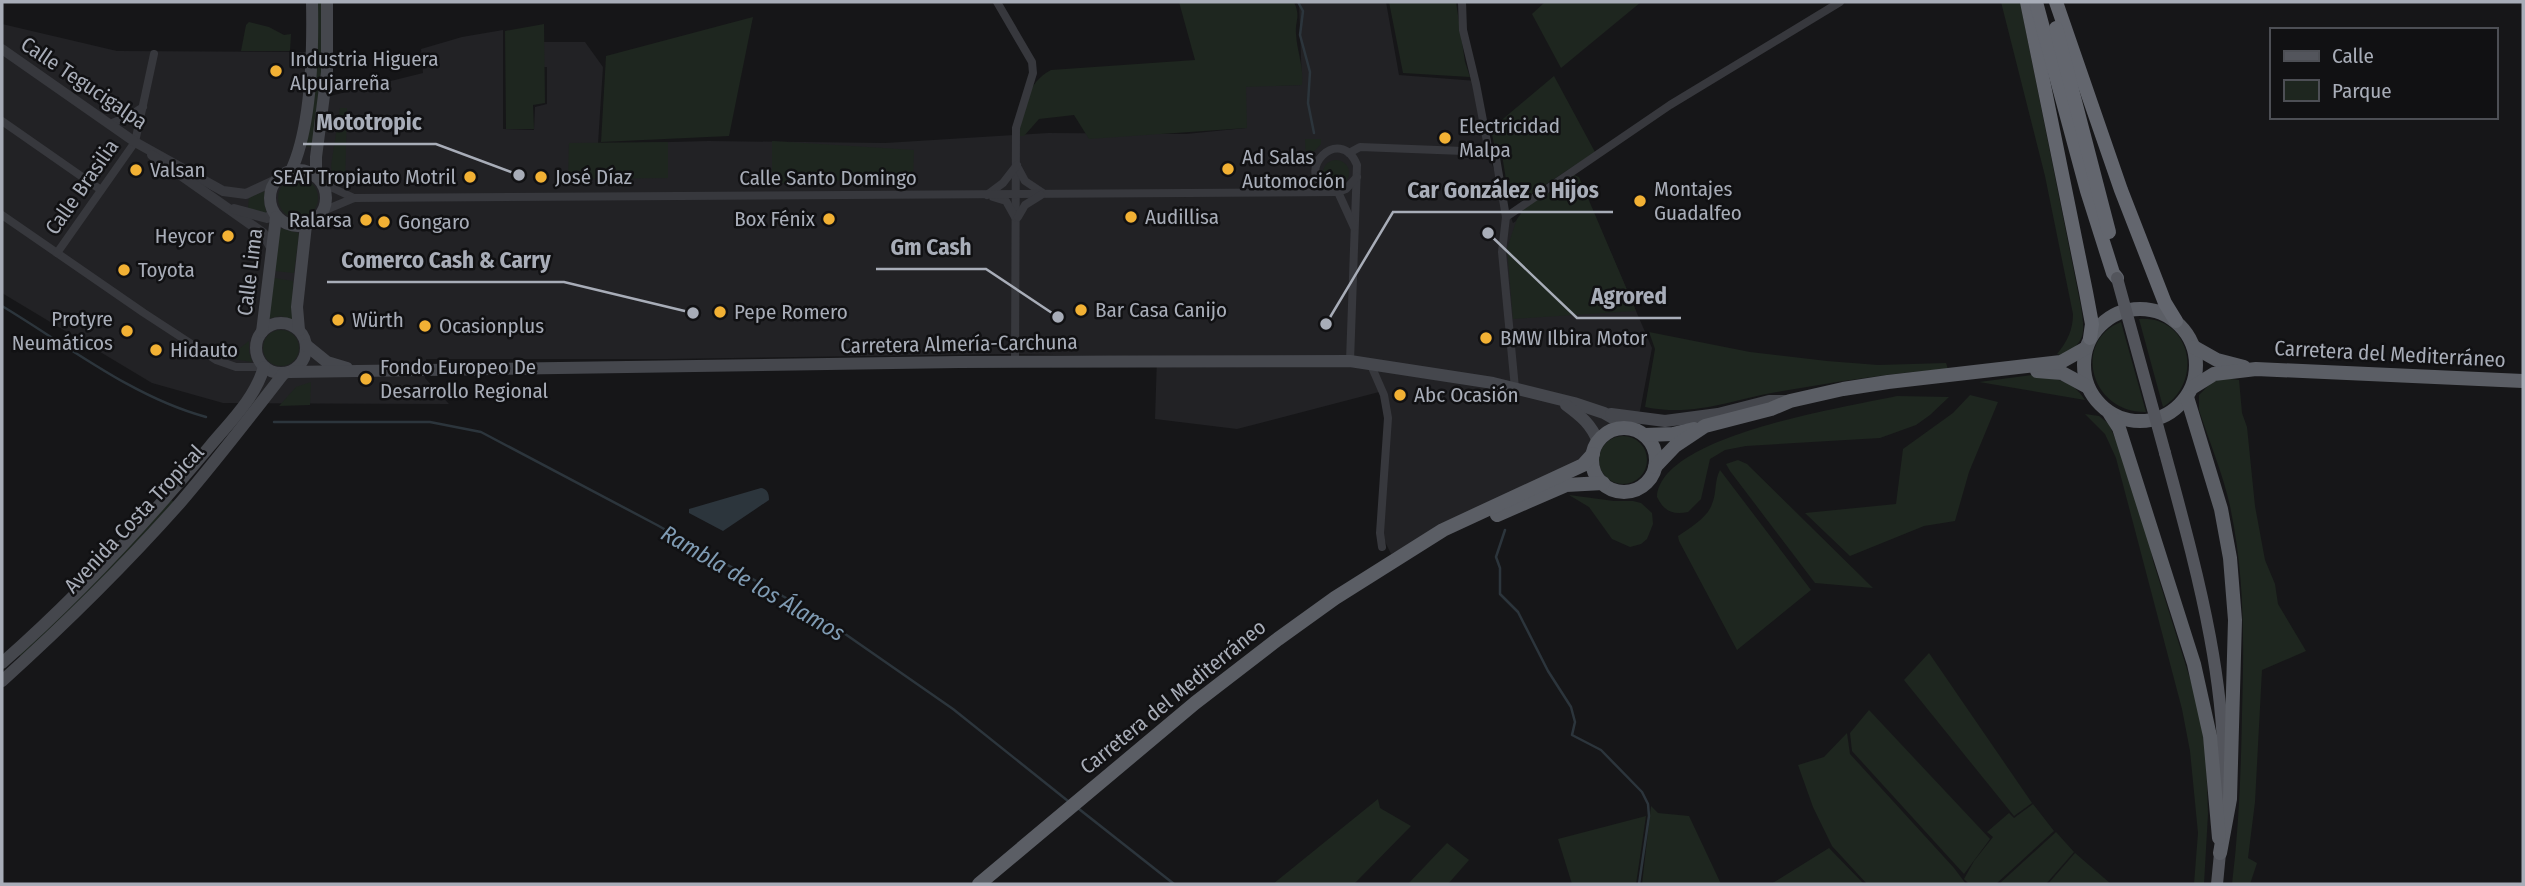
<svg xmlns="http://www.w3.org/2000/svg" width="2525" height="886" font-family="'Fira Sans Condensed',sans-serif">
<style>
.built{fill:#222225}
.green{fill:#1e261f}
.water{fill:#2c353c}
.lines{fill:none;stroke-linecap:round;stroke-linejoin:round}
.stream{stroke:#2c353c;stroke-width:2.5}
.minor{stroke:#37383d;stroke-width:8}
.tertiary{stroke:#37383d;stroke-width:10}
.secondary{stroke:#45474d;stroke-width:12}
.primary{stroke:#53555c;stroke-width:12}
.trunk{stroke:#5b5e65;stroke-width:14}
.motorway{stroke:#63666e;stroke-width:14}
.primary-bridge{stroke:#53555c;stroke-width:12}
.poi-dot{fill:#f2b134;stroke:#111113;stroke-width:2.5}
.labels{text-anchor:middle;dominant-baseline:central;stroke-width:5;stroke-linejoin:round;paint-order:stroke}
.poi-label{font-size:21px;fill:#a8adb8;stroke:#111113;text-anchor:start}
.street-label{font-size:21px;fill:#a8adb8;stroke:#111113}
.water-label{font-size:23px;font-style:italic;fill:#7f9bb3;stroke:#111113}
.leader{fill:none;stroke:#a8adb8;stroke-width:2.5}
.callout-dot{fill:#a8adb8;stroke:#111113;stroke-width:2.5}
.callout-label{font-size:23px;text-anchor:middle;font-weight:bold;fill:#a8adb8;stroke:#111113;stroke-width:5;stroke-linejoin:round;paint-order:stroke}
</style>
<rect width="100%" height="100%" fill="#161618"/>
<!-- built -->
<path class="built" d="M1299,2h87l13,73 78,6 7,61 29,81 66,-44 73,169 -12,63 -58,51 -74,33 -117,59 -11,-23 6,-111 -7,-28 -142,37 -82,-10 2,-62 -153,-3 -336,5h-242l-1,19 24,26 -226,-1 -71,-20 -150,-90v-269l115,27 195,1 2,48 109,-27 -2,-24 41,-12 41,-7v99l31,1 1,-23 12,-3v-37h-3v-25h41l18,25 -5,77 110,-3 177,2 163,-10 138,1 60,-6v-42l56,-1z"/>
<!-- green -->
<g class="green">
<path d="M317,2h4v72l-9,73 -7,-1z"/>
<path d="M1179,2h115c7,15 1,18 2,32 1,18 8,32 6,51l-56,2 1,41 -158,11 -15,-24 -35,4 -15,17h-5c3,-25 8,-54 32,-66l144,-10z"/>
<path d="M1389,2h67l9,60 5,15 -67,-4z"/>
<path d="M1545,2h96l-80,66 -29,-54z"/>
<path d="M2001,2h19l61,305c4,26 5,35 -19,49l-5,-2c10,-12 16,-24 16,-40l-28,-138z"/>
<path d="M753,17l-24,119 -128,6 5,-86z"/>
<path d="M249,22l20,5 15,8 7,-1 -1,17h-49l5,-26z"/>
<path d="M544,24l1,79 -12,2 1,24h-28l-1,-98z"/>
<path d="M1554,76l41,76 -74,49 -12,-3 -7,-43 -8,-11 -3,-15z"/>
<path d="M340,108h7l-2,78 -12,-9 -2,-11z"/>
<path d="M1305,139h16v5l-15,16z"/>
<path d="M772,141l142,9 -1,27 -141,7z"/>
<path d="M668,142v36l-100,1 1,-36z"/>
<circle cx="1336" cy="173" r="13"/>
<path d="M1574,175l5,2 57,134 -123,8 -6,-71 10,-29 8,-11z"/>
<circle cx="298" cy="198" r="20"/>
<path d="M265,191l-1,11 3,12 -19,-6 1,-11z"/>
<path d="M279,228l20,5 -5,40 -19,-2z"/>
<path d="M274,278l19,3 -1,38 -12,-3 -13,3z"/>
<path d="M2139,319c51,-4 66,62 24,88z"/>
<path d="M2121,322l25,90c-56,1 -74,-71 -25,-90z"/>
<circle cx="281" cy="348" r="18"/>
<path d="M1649,332l101,20 77,9 51,4 68,-2 2,6c-57,4 -114,13 -171,23 -47,8 -82,25 -132,15l10,-58z"/>
<path d="M249,341v11l3,10 -25,-4z"/>
<path d="M2032,375c22,3 41,5 53,25l-106,-18z"/>
<path d="M2223,378l16,2 3,33 5,14 8,79 10,54 10,24 3,20 28,47 -44,19 -7,132 -7,56 9,5 -7,21h-18c7,-57 9,-113 10,-170 2,-73 3,-136 -12,-208 -7,-32 -21,-65 -31,-96v-15l12,-12z"/>
<path d="M311,382l-1,23 -31,1 17,-19z"/>
<path d="M1970,395l28,7 -29,70 -14,49 -31,5 -74,30 -45,-43 91,-9 7,-55 50,-36z"/>
<path d="M1897,396l52,1 -19,18 -14,10 -36,13 -134,8 -21,4 -15,9 -9,40 -13,13c-16,3 -24,-1 -31,-15 3,-62 190,-90 240,-101z"/>
<path d="M2085,414l14,2 10,8 10,24 27,77 7,36 44,140 9,53 2,60 -4,70h-10l4,-51 -8,-82 -8,-42 -66,-251 -11,-24z"/>
<circle cx="1623" cy="460" r="24"/>
<path d="M1738,460l9,4 126,124 -58,-5 -85,-112 -4,-7z"/>
<path d="M1720,470l91,120 -74,60 -58,-109 -1,-5c12,-8 30,-19 34,-32 5,-11 2,-23 8,-34z"/>
<path d="M1569,495l45,6h19l8,2 11,10 1,11 -6,15 -6,5 -11,3 -18,-8 -23,-32z"/>
<path d="M171,500l3,2 -87,93 -66,62 -2,-3z"/>
<path d="M1929,653l103,150 -18,13 -110,-136z"/>
<path d="M1869,710l121,129 -26,35 -112,-123 -2,-18z"/>
<path d="M1847,733l3,21 104,114 12,16h-99l-35,-38 -19,-39 -15,-42 26,-8z"/>
<path d="M1378,799l2,9 31,18 -57,58h-81z"/>
<path d="M2033,804l21,27 -58,53h-27l-5,-5 10,-18 19,-24 -6,-5 22,-19 5,5z"/>
<path d="M1651,806l7,7 31,3 32,68h-79z"/>
<path d="M1646,816l-10,68h-64l-14,-45z"/>
<path d="M2056,832l18,20 -28,32h-47z"/>
<path d="M1447,843l22,17 -21,24h-40z"/>
<path d="M1829,848l35,36h-93z"/>
<path d="M2075,853l36,31h-63z"/>
</g>
<!-- water -->
<path class="water" d="M761,488c6,1 8,5 8,12l-46,31 -34,-18v-4z"/>
<g class="lines">
<!-- stream -->
<g class="stream">
<path d="M1298,2l5,9 -3,24 10,37 -2,31 6,30"/>
<path d="M2,306c65,39 130,91 204,111"/>
<path d="M274,422h156l51,10 176,93 168,95 128,89 115,92"/>
<path d="M1505,530l-9,27 4,11v26l18,18 30,59 23,36 4,15 -3,13 29,15 41,42 6,12 1,12 -10,68"/>
<path d="M1079,809l95,75"/>
</g>
<!-- minor -->
<g class="minor">
<path d="M997,2l35,60 1,11 -17,55 -1,234"/>
<path d="M1462,2l1,28 13,54 13,68"/>
<path d="M2,121l99,69"/>
<path d="M110,124l19,-8 14,-9"/>
<path d="M1489,152l7,6 10,59 -4,35 13,136"/>
<path d="M1349,153l11,-6 129,5"/>
<path d="M1018,168l7,13 18,12"/>
<path d="M322,183l32,15"/>
<path d="M1330,190c-39,-17 10,-67 27,-25l-7,196"/>
<path d="M1338,192l16,35"/>
<path d="M987,195l16,-12 14,-18"/>
<path d="M993,197l13,4 9,16"/>
<path d="M323,211l31,-13 984,-6 8,-3 11,-12"/>
<path d="M2,215l142,98 72,47 20,7h28"/>
<path d="M1018,217l7,-12 16,-10"/>
<path d="M1506,217l164,-112 170,-103"/>
<path d="M57,253l78,-111 19,-88"/>
<path d="M1370,363l14,32 4,23 -8,115 2,14"/>
</g>
<!-- tertiary -->
<g class="tertiary">
<path d="M2,49l133,93 88,49 23,3 30,-14"/>
<path d="M152,155l111,78 9,16"/>
<path d="M234,209l33,9 7,-5"/>
</g>
<!-- secondary -->
<g class="secondary">
<circle cx="298" cy="198" r="28"/>
<path d="M291,171c21,-45 22,-120 21,-169"/>
<path d="M316,177v-20l11,-85v-70"/>
<circle cx="281" cy="348" r="25"/>
<path d="M299,330l-2,-23 9,-82"/>
<path d="M262,332l14,-115"/>
<path d="M306,345l21,17 20,6"/>
<path d="M290,372l669,-10 391,-1 143,22 81,20 30,10 26,15"/>
<path d="M1566,405c15,11 26,20 32,37"/>
<path d="M1611,414l54,7 53,-7 51,-13h17"/>
<path d="M2,663c75,-66 144,-140 208,-217 21,-25 45,-48 54,-79"/>
<path d="M2,681c62,-56 122,-115 178,-178 36,-42 70,-86 104,-130"/>
</g>
<!-- primary -->
<g class="primary">
<path d="M2165,453c31,115 65,233 58,354"/>
<path d="M2217,884l4,-41"/>
</g>
<!-- trunk -->
<g class="trunk">
<circle cx="2140" cy="365" r="56"/>
<path d="M2194,347l23,13 27,7"/>
<path d="M2037,371l25,2 26,14"/>
<path d="M2193,387l21,-13 42,-5 267,12"/>
<path d="M2187,397l34,112 9,49 5,62 -5,179 -10,54"/>
<path d="M2110,414l9,14 75,236 16,72 9,102"/>
<circle cx="1624" cy="460" r="32"/>
<path d="M1645,435l28,-1 21,-5"/>
<path d="M1655,467l20,-21 30,-20 66,-17 19,-8 53,-12 45,-7 173,-20 25,-14"/>
<path d="M1497,515l69,-30 37,-2"/>
<path d="M979,884l216,-181 83,-64 57,-41 108,-68 140,-65 10,-11"/>
</g>
<!-- motorway -->
<g class="motorway">
<path d="M2027,2l59,290 6,32 -2,14"/>
<path d="M2036,2l51,189 26,82 4,5"/>
<path d="M2056,2l65,188 44,113 11,18"/>
<path d="M2056,28l53,204"/>
</g>
<!-- primary-bridge -->
<path class="primary-bridge" d="M2117,278l48,175"/>
</g>
<!-- markers -->
<g class="poi-dot">
<circle cx="276" cy="71" r="7"/>
<circle cx="1445" cy="138" r="7"/>
<circle cx="1228" cy="169" r="7"/>
<circle cx="136" cy="170" r="7"/>
<circle cx="470" cy="177" r="7"/>
<circle cx="541" cy="177" r="7"/>
<circle cx="1640" cy="201" r="7"/>
<circle cx="1131" cy="217" r="7"/>
<circle cx="829" cy="219" r="7"/>
<circle cx="366" cy="220" r="7"/>
<circle cx="384" cy="222" r="7"/>
<circle cx="228" cy="236" r="7"/>
<circle cx="124" cy="270" r="7"/>
<circle cx="1081" cy="310" r="7"/>
<circle cx="720" cy="312" r="7"/>
<circle cx="338" cy="320" r="7"/>
<circle cx="425" cy="326" r="7"/>
<circle cx="127" cy="331" r="7"/>
<circle cx="1486" cy="338" r="7"/>
<circle cx="156" cy="350" r="7"/>
<circle cx="366" cy="379" r="7"/>
<circle cx="1400" cy="395" r="7"/>
</g>
<g class="labels">
<!-- poi labels -->
<g class="poi-label">
<text x="290" y="59">Industria Higuera<tspan x="290" dy="24">Alpujarreña</tspan></text>
<text x="1459" y="126">Electricidad<tspan x="1459" dy="24">Malpa</tspan></text>
<text x="1242" y="157">Ad Salas<tspan x="1242" dy="24">Automoción</tspan></text>
<text x="150" y="170">Valsan</text>
<text x="456" y="177" text-anchor="end">SEAT Tropiauto Motril</text>
<text x="555" y="177">José Díaz</text>
<text x="1654" y="189">Montajes<tspan x="1654" dy="24">Guadalfeo</tspan></text>
<text x="1145" y="217">Audillisa</text>
<text x="815" y="219" text-anchor="end">Box Fénix</text>
<text x="352" y="220" text-anchor="end">Ralarsa</text>
<text x="398" y="222">Gongaro</text>
<text x="214" y="236" text-anchor="end">Heycor</text>
<text x="138" y="270">Toyota</text>
<text x="1095" y="310">Bar Casa Canijo</text>
<text x="734" y="312">Pepe Romero</text>
<text x="113" y="319" text-anchor="end">Protyre<tspan x="113" dy="24">Neumáticos</tspan></text>
<text x="352" y="320">Würth</text>
<text x="439" y="326">Ocasionplus</text>
<text x="1500" y="338">BMW Ilbira Motor</text>
<text x="170" y="350">Hidauto</text>
<text x="380" y="367">Fondo Europeo De<tspan x="380" dy="24">Desarrollo Regional</tspan></text>
<text x="1414" y="395">Abc Ocasión</text>
</g>
<!-- street labels -->
<g class="street-label">
<text transform="translate(84 83) rotate(34)">Calle Tegucigalpa</text>
<text x="828" y="178">Calle Santo Domingo</text>
<text transform="translate(82 187) rotate(-55)">Calle Brasilia</text>
<text transform="translate(250 272) rotate(-83)">Calle Lima</text>
<text transform="translate(959 344) rotate(-1)">Carretera Almería-Carchuna</text>
<text transform="translate(2390 354) rotate(3)">Carretera del Mediterráneo</text>
<text transform="translate(134 519) rotate(-47)">Avenida Costa Tropical</text>
<text transform="translate(1173 697) rotate(-39)">Carretera del Mediterráneo</text>
</g>
<!-- water labels -->
<g class="water-label">
<text transform="translate(753 583) rotate(30)">Rambla de los Álamos</text>
</g>
</g>
<!-- callouts -->
<path class="leader" d="M519 175L436 144H303M1326 324L1393 212H1613M1058 317L986 269H876M693 313L564 282H327M1488 233L1577 318H1681"/>
<g class="callout-dot">
<circle cx="519" cy="175" r="7"/>
<circle cx="1326" cy="324" r="7"/>
<circle cx="1058" cy="317" r="7"/>
<circle cx="693" cy="313" r="7"/>
<circle cx="1488" cy="233" r="7"/>
</g>
<g class="callout-label">
<text x="369" y="130">Mototropic</text>
<text x="1503" y="198">Car González e Hijos</text>
<text x="931" y="255">Gm Cash</text>
<text x="446" y="268">Comerco Cash &amp; Carry</text>
<text x="1629" y="304">Agrored</text>
</g>
<!-- border -->
<rect width="2525" height="886" fill="none" stroke="#a8adb8" stroke-width="7"/>
<!-- legend -->
<rect x="2270" y="28" width="228" height="91" fill="#111113" stroke="#4d4f55" stroke-width="2"/>
<rect x="2284" y="51" width="35" height="10" fill="#53555c" stroke="#4d4f55" stroke-width="2"/>
<text x="2332" y="63" font-size="21" fill="#a8adb8">Calle</text>
<rect x="2284" y="80" width="35" height="21" fill="#1e261f" stroke="#4d4f55" stroke-width="2"/>
<text x="2332" y="98" font-size="21" fill="#a8adb8">Parque</text>
</svg>
